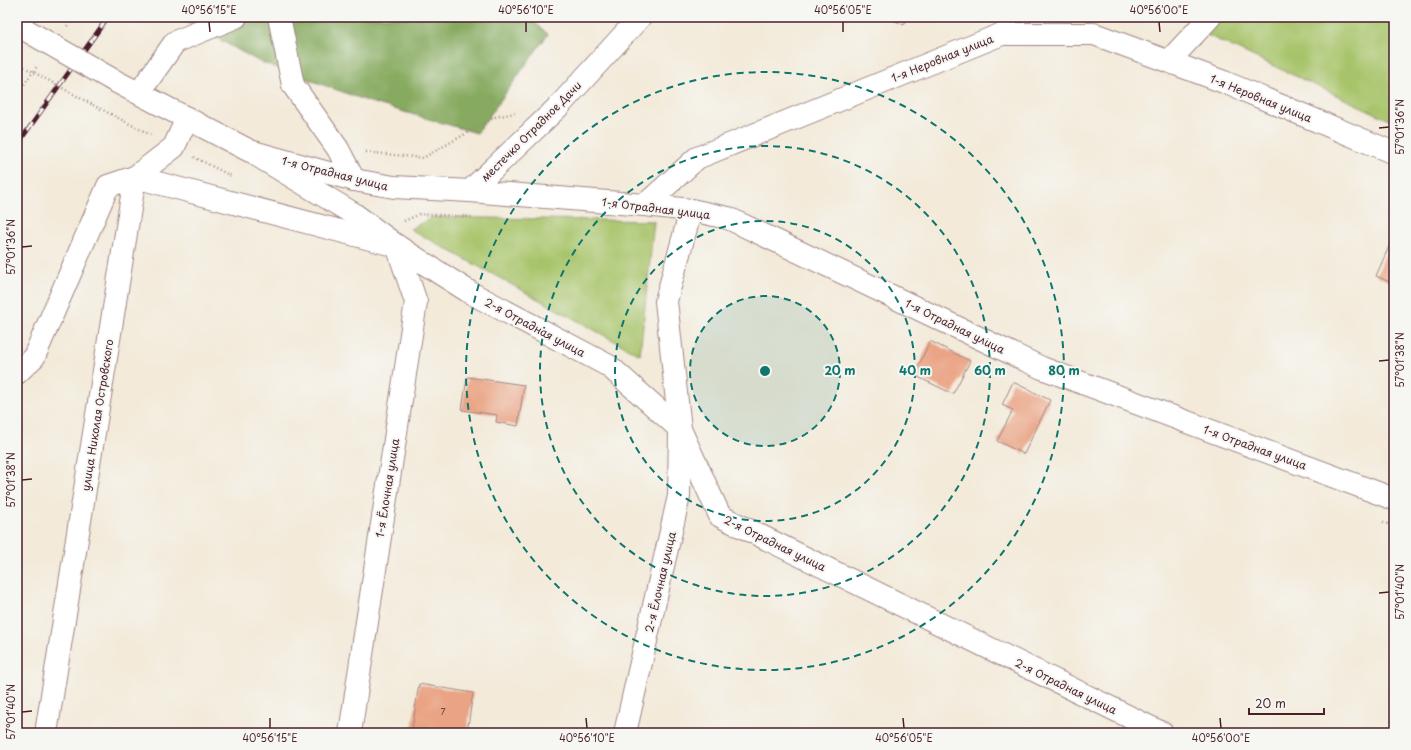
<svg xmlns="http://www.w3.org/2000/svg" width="1411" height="750" font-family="'Playpen Sans',sans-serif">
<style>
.green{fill:#a8c46b;stroke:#79724b}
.forest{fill:#86aa5f;stroke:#686445}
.building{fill:#eaa485}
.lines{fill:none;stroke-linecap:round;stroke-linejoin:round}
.minor-casing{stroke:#9e8482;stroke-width:24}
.major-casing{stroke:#9e8482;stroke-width:24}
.path{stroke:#9e8482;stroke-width:2.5;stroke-dasharray:1 3;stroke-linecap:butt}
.minor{stroke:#fff;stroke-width:22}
.major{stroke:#fff;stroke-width:22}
.rail-casing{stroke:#4a1f2b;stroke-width:4.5}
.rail{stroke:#f6f6f2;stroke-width:3;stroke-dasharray:9;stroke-linecap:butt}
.major-bridge-casing{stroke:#9e8482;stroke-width:24;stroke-linecap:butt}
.path-bridge{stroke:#9e8482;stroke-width:2.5;stroke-dasharray:1 3;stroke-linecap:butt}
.major-bridge{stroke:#fff;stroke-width:22}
.ticks{fill:none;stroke:#4a1f2b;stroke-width:1.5}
.ring{fill:none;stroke:#0f766e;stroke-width:2;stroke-dasharray:7 5}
.labels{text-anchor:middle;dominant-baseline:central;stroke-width:4;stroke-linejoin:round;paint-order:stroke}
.number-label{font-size:9px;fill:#724042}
.street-label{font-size:11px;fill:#4a1f2b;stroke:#f6f6f2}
.centre{fill:#0f766e;stroke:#f6f6f2;stroke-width:2}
.ring-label{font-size:12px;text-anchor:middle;font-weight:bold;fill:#0f766e;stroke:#f6f6f2;stroke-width:4;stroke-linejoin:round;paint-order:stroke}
.neatline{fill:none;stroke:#4a1f2b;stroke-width:1.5}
.ticks-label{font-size:10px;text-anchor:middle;fill:#4a1f2b}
</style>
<rect width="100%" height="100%" fill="#f6f6f2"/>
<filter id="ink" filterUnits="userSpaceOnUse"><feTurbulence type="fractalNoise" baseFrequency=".025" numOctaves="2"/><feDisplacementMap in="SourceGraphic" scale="8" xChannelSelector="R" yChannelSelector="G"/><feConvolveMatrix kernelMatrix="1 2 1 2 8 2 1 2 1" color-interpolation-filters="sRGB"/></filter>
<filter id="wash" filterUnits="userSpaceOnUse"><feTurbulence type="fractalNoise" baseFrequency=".012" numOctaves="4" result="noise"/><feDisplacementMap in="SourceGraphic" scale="16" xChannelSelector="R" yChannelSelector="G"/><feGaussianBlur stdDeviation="0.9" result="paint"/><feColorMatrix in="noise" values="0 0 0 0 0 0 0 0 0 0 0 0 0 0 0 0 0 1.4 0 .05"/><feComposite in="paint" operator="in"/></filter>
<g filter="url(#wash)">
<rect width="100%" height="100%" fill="#f3ead9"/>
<!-- green -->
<g class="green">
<path d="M1199,17h195v105l-204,-95z"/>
<path d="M433,217l221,4 -14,134 -230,-126z"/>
</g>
<!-- forest -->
<path class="forest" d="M179,17h349l20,17 -71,99 -107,-31 -112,-41z"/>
<g id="blocks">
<!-- building -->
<g class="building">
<path d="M887,17h21l-4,8z"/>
<path d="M1394,235v49l-18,-8z"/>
<path d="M930,341l40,20 -17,33 -39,-19z"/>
<path d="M467,377l57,8 -6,41 -22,-4 1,-7 -35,-5z"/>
<path d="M1013,382l37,18 -26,54 -27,-13 16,-31 -11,-5z"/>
<path d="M419,684l54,9 -6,40h-30l-25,-4z"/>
</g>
</g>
</g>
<g filter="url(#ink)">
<use href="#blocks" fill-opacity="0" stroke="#9e8482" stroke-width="1"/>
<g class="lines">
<defs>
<g id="minor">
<path d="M279,17l14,68 45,64 16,31"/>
<path d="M1169,61l41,-44"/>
<path d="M139,93l36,-51 61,-25"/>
<path d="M258,156l96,58 43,32 74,47 138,73 71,63 40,87 442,217"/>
<path d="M470,191l89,-85 81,-89"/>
<path d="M645,205l52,-47 305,-124h92l130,48 170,71"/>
<path d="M17,373l17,-16 74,-171 27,-9 262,69 19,56 -66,431"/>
<path d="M46,733l89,-556 39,-30 13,-29"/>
<path d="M625,733l54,-237 1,-67 -14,-128 25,-91"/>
</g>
<path id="major" d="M113,80l137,71 104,29 40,7 76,4 175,14 46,5 37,8 314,150 352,131"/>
</defs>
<!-- minor casing -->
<use href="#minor" class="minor-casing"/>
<!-- major casing -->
<use href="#major" class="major-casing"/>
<!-- path -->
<g class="path">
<path d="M67,26l7,-9"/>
<path d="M17,94l21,-29"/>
<path d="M93,105l58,30"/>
<path d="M366,152l57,6 72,-41 20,-4"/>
<path d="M194,157l37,19"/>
<path d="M404,221l16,-7 52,3"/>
<path d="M1383,522l11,5"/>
</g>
<!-- minor -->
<use href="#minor" class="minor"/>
<!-- major -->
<use href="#major" class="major"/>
<defs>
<path id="rail" d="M17,145l91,-128"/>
</defs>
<!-- rail casing -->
<use href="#rail" class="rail-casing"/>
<!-- rail -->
<use href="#rail" class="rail"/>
<defs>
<path id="major-bridge" d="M17,25l96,55"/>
</defs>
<!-- major-bridge casing -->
<use href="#major-bridge" class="major-bridge-casing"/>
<!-- path-bridge -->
<path class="path-bridge" d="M17,63l76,42"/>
<!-- major-bridge -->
<use href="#major-bridge" class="major-bridge"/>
</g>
</g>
<!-- ticks -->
<path class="ticks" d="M209,22l1,10M526,22v10M843,22v10M1159,22l1,10M1379,128l10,-1M22,247l10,-1M1379,361l10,-1M22,480l10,-1M1379,593l10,-1M22,712l10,-1M270,718v10M586,718l1,10M903,718l1,10M1220,718l1,10"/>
<!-- distance rings -->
<circle cx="765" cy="371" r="75" fill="#0f766e" fill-opacity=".12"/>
<g class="ring">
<circle cx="765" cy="371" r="75"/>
<circle cx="765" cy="371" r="150"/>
<circle cx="765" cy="371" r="225"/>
<circle cx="765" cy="371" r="299"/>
</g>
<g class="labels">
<!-- number labels -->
<g class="number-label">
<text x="443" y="711">7</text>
</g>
<!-- street labels -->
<g class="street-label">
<text transform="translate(942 58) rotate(-22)">1-я Неровная улица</text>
<text transform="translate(1261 98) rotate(22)">1-я Неровная улица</text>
<text transform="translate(531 131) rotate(-45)">местечко Отрадное Дачи</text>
<text transform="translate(335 173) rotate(14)">1-я Отрадная улица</text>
<text transform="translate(656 208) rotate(7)">1-я Отрадная улица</text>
<text transform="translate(955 326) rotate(26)">1-я Отрадная улица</text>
<text transform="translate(535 327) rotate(28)">2-я Отрадная улица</text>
<text transform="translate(97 415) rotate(-81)">улица Николая Островского</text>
<text transform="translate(1255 447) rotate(20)">1-я Отрадная улица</text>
<text transform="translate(387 488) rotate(-81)">1-я Ёлочная улица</text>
<text transform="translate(775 543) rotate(26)">2-я Отрадная улица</text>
<text transform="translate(660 582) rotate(-77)">2-я Ёлочная улица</text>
<text transform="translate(1066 686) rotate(26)">2-я Отрадная улица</text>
</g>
</g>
<circle cx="765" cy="371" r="6" class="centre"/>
<g class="ring-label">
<text x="840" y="375">20 m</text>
<text x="915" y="375">40 m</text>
<text x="990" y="375">60 m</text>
<text x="1064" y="375">80 m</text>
</g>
<!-- margin -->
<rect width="1411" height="750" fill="none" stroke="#f6f6f2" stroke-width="44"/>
<!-- scale -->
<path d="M1249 708v6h75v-6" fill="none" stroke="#4a1f2b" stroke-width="2"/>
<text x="1255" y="708" font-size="12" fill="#4a1f2b" stroke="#f6f6f2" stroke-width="3" paint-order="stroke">20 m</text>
<rect x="22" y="22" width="1367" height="706" class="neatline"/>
<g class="ticks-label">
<text x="209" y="14">40°56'15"E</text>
<text x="526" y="14">40°56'10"E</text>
<text x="843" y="14">40°56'05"E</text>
<text x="1159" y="14">40°56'00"E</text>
<text transform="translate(1400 127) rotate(-90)" y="4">57°01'36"N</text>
<text transform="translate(11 247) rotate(-90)" y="4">57°01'36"N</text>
<text transform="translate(1400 360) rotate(-90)" y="4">57°01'38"N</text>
<text transform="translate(11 480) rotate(-90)" y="4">57°01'38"N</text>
<text transform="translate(1400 592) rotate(-90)" y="4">57°01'40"N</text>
<text transform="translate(11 712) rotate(-90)" y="4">57°01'40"N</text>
<text x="270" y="742">40°56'15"E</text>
<text x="587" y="742">40°56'10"E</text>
<text x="904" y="742">40°56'05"E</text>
<text x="1221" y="742">40°56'00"E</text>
</g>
</svg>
